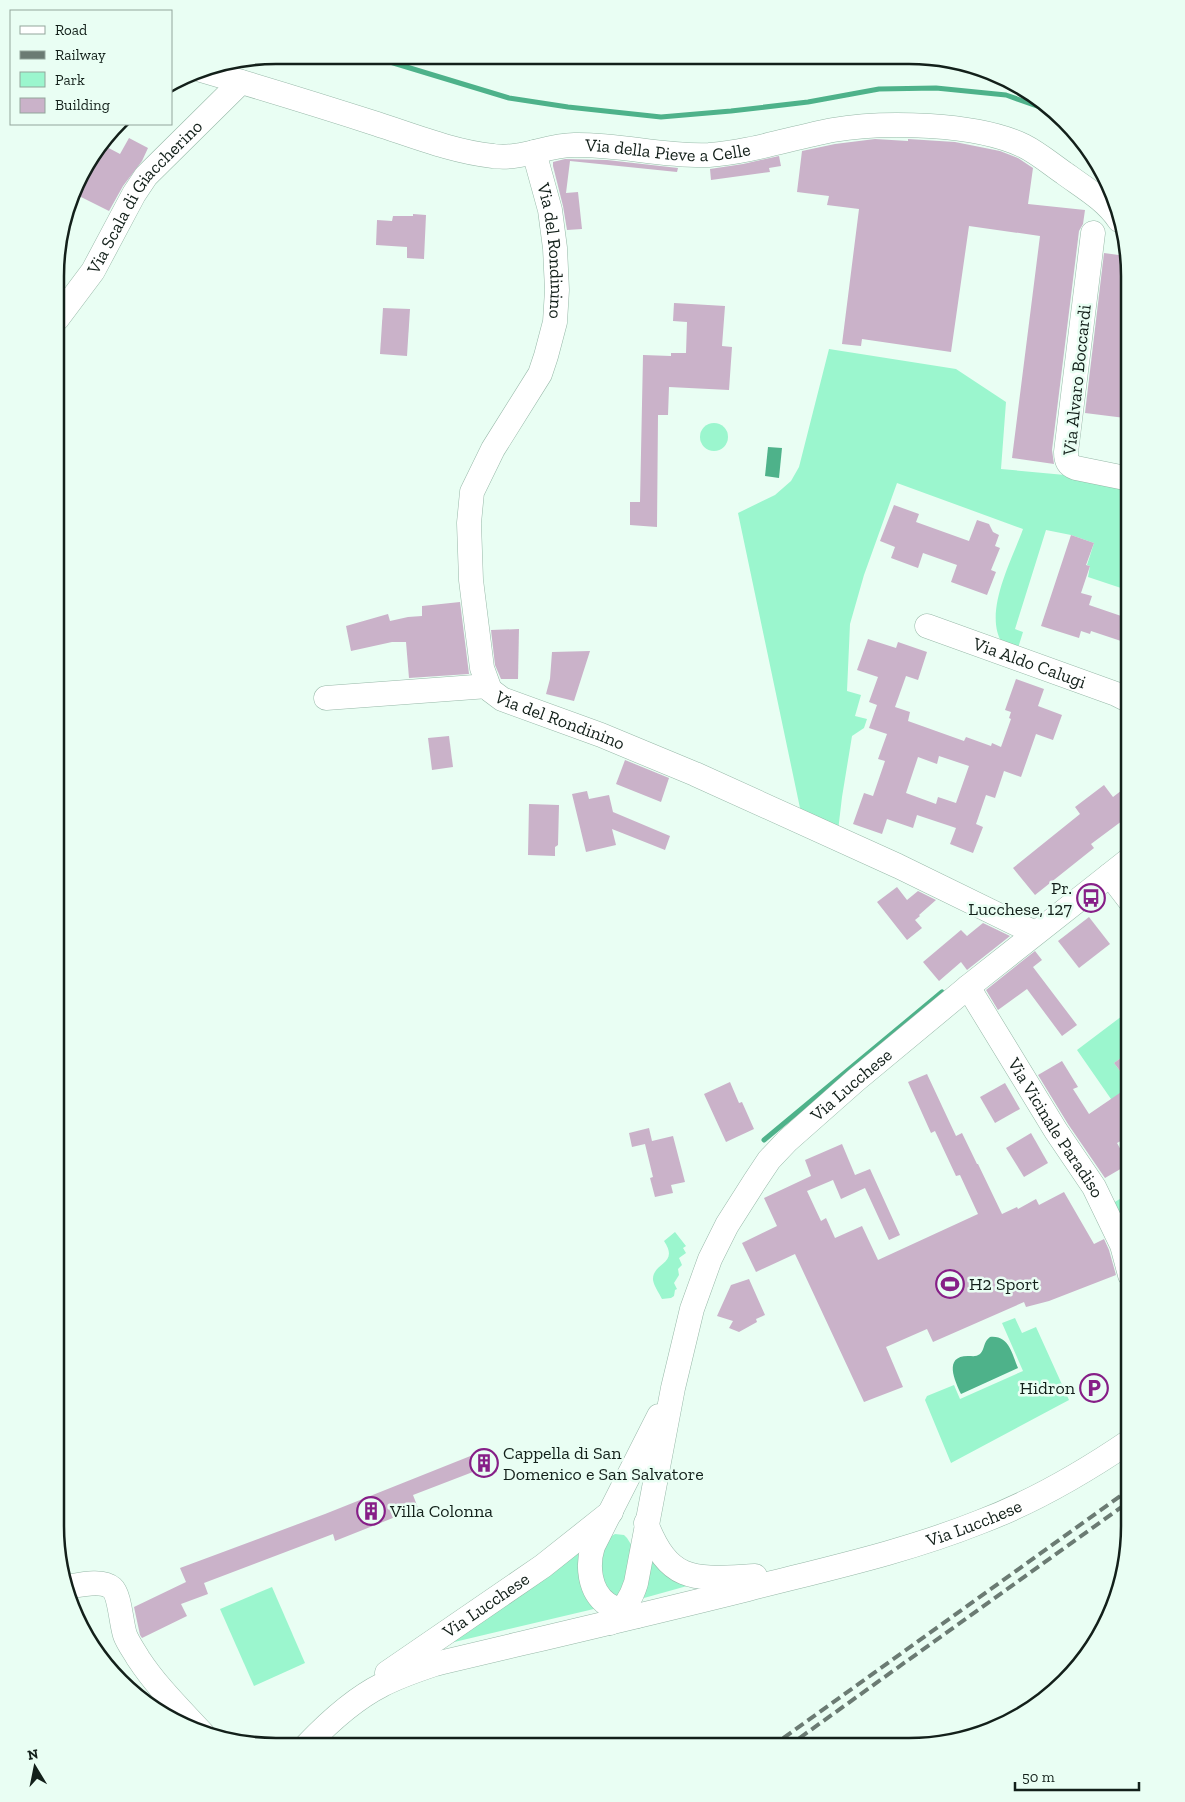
<svg xmlns="http://www.w3.org/2000/svg" width="1185" height="1802" font-family="'Zilla Slab',serif">
<style>
.green{fill:#9bf6ce}
.water{fill:#4eb28a}
.lines{fill:none;stroke-linecap:round;stroke-linejoin:round}
.stream{stroke:#4eb28a;stroke-width:5}
.building{fill:#cab2c9;fill-rule:evenodd}
.minor-casing{stroke:#97b8a8;stroke-width:25}
.minor{stroke:#fff;stroke-width:24}
.rail{stroke:#6b7b73;stroke-width:4;stroke-dasharray:10 5;stroke-linecap:butt}
.labels{text-anchor:middle;dominant-baseline:central;stroke-width:5;stroke-linejoin:round;paint-order:stroke}
.street-label{font-size:18px;fill:#13201a;stroke:#e9fef3}
.poi-label{font-size:18px;fill:#13201a;stroke:#e9fef3;text-anchor:start}
.rim{fill:none;stroke:#13201a;stroke-width:2.5}
</style>
<rect width="100%" height="100%" fill="#e9fef3"/>
<!-- green -->
<g class="green">
<path d="M829,349l127,20 50,33 -5,67 64,6 65,14v102l-42,-14 2,-11 -3,-1 7,-22 -23,-8 -25,-5 -31,99 8,3 -5,16 -16,-5c-19,-31 10,-83 21,-114l-126,-46 -33,92 -14,49 -3,67 14,4 -6,21 12,3 -3,9 -12,8 -10,61 -4,34 -35,-18 -3,-5 -62,-295 37,-18 16,-14 8,-14z"/>
<circle cx="714" cy="437" r="14"/>
<path d="M1130,1010v41l-16,12 16,21v31l-19,-16 -34,-49z"/>
<path d="M1130,1193v41l-22,-28z"/>
<path d="M675,1232l11,14 -3,2 3,5 -7,5 3,7 -4,4 1,6 -5,8 3,6 -2,1 -1,6 -3,2 -9,1c-3,-6 -8,-13 -9,-19 -1,-18 27,-15 11,-39z"/>
<path d="M1015,1318l7,15 14,-6 33,73 -118,63 -26,-63 2,-4 27,-11 6,14 63,-28 -21,-48z"/>
<path d="M615,1534l9,1 3,3 5,8 -3,38 -12,16 -21,-23 12,-39z"/>
<path d="M578,1549l20,59 -152,36z"/>
<path d="M648,1556l39,30 -43,12 -4,-5z"/>
<path d="M272,1587l33,76 -51,23 -34,-77z"/>
</g>
<!-- water -->
<g class="water">
<path d="M768,447l14,1 -3,30 -14,-2z"/>
<path d="M990,1337c19,-2 22,17 28,31l-57,26c-6,-13 -18,-38 7,-38 5,0 8,1 12,-2 5,-5 3,-12 10,-17z"/>
</g>
<g class="lines">
<!-- stream -->
<g class="stream">
<path d="M367,55l142,43 59,9 93,10 70,-6 77,-9 71,-13 57,-1 70,7 51,18"/>
<path d="M764,1140l178,-148"/>
</g>
</g>
<!-- building -->
<g class="building">
<path d="M129,138l19,10 -6,13 -19,25 -14,25 -36,-18 5,-15 25,-33 17,9z"/>
<path d="M875,139l33,2v-2l47,3 45,9 18,7 15,10 -5,36 57,6 -2,14 -4,7 -27,219 2,14 -42,-6 28,-222 -71,-10 -18,126 -89,-13 -1,7 -19,-2 17,-135 -32,-4 2,-9 -32,-4 5,-41 33,-7z"/>
<path d="M779,156l2,10 -12,2 1,4 -59,8 -1,-11 33,-5z"/>
<path d="M565,159l42,1 71,8 -1,4 -107,-11 -4,32 12,-1 4,37 -15,1 -4,-24 -10,-40v-4z"/>
<path d="M413,214l13,1 -2,44 -17,-1v-11l-31,-2 1,-25 15,1 1,-5h20z"/>
<path d="M1104,253l22,3 4,19v100l-5,43 -40,-5z"/>
<path d="M674,303l51,3 -3,40 10,1 -3,43 -60,-3 -1,28h-10l-1,112 -27,-2v-23h10l3,-147 28,1v-3h15l1,-31 -14,-1z"/>
<path d="M383,308l27,1 -3,47 -27,-2z"/>
<path d="M894,505l25,9 -3,8 53,19 8,-21 12,4 4,8 6,3 -4,11 5,2 -9,22 5,2 -9,23 -36,-13 6,-17 -34,-12 -5,15 -27,-10 4,-11 -15,-6z"/>
<path d="M1071,535l23,8 -8,22 4,1 -9,27 11,3 -3,9 41,14v25l-39,-13 -1,3 -9,-3 -2,7 -38,-12z"/>
<path d="M460,602l9,72 -60,4 -3,-36h-14l-41,9 -5,-25 42,-12 2,7 18,-4 14,-1v-10z"/>
<path d="M519,629l-1,50h-17l-6,-14 -4,-35z"/>
<path d="M868,639l28,9 2,-6 29,10 -9,28 -12,-4 -11,31 15,5 -2,9 56,20 2,-4 25,9 1,-3 9,4 10,-28 -2,-1 2,-6 -6,-2 11,-31 28,10 -6,17 24,9 -9,25 -17,-6 -15,43 -17,-6 -9,27 -9,-3 -10,29 7,3 -10,26 -23,-9 6,-16 -39,-13 -4,13 -26,-9 -5,15 -29,-10 11,-31 9,3 12,-35 -7,-2 9,-25 -18,-6 8,-23 -8,-3 9,-25 -21,-7zM939,756l30,10 -13,37 -18,-6 -2,7 -30,-11 12,-36 19,7z"/>
<path d="M590,651l-16,50 -28,-7 4,-15 2,-27z"/>
<path d="M449,736l4,31 -21,3 -4,-32z"/>
<path d="M625,760l44,18 -8,24 -45,-18z"/>
<path d="M1130,784v31l-39,29 3,4 -59,47 -22,-27 67,-54 -5,-7 29,-22 9,12z"/>
<path d="M587,791l2,8 20,-4 4,17 57,24 -5,14 -53,-21 4,16 -30,7 -14,-58z"/>
<path d="M529,804l30,1 -1,40 -3,2v9l-27,-1z"/>
<path d="M897,887l10,13 11,-9 18,9 -17,15 1,1 -5,4 7,8 -15,12 -30,-38z"/>
<path d="M1089,917l21,27 -31,24 -21,-27z"/>
<path d="M983,923l27,13 -43,34 -6,-8 -22,19 -16,-19 38,-32 6,6z"/>
<path d="M1035,951l7,9 -9,7 44,58 -15,11 -35,-47 -29,21 -12,-20z"/>
<path d="M1130,1051v33l-16,-21z"/>
<path d="M1062,1061l16,26 -5,2 16,25 41,-28v50l-13,7 12,21 -24,14 -37,-54 -30,-49z"/>
<path d="M927,1074l29,62 6,-3 15,31h1l24,50 15,-7 1,2 18,-10 3,6 25,-13 30,52 10,-5 5,11 7,25 -67,26 -23,6 -2,-5 -91,40 -6,-13 -41,18 17,40 -39,15 -69,-148 -39,18 -14,-29 35,-17 -13,-28 47,-22 -6,-16 37,-16 13,31 15,-6 30,66 -11,5 -24,-52 -24,11 -8,-19 -26,11 14,30 5,-3 9,20 27,-12 16,34 100,-46 -18,-39 -4,1 -21,-45 -4,2 -23,-51z"/>
<path d="M730,1082l9,21 3,-1 12,27 -28,13 -22,-48z"/>
<path d="M1005,1083l15,26 -25,14 -15,-26z"/>
<path d="M649,1128l3,13 21,-5 12,46 -14,3 2,8 -18,4 -5,-19 3,-1 -8,-33 -13,3 -3,-14z"/>
<path d="M1031,1133l17,30 -24,14 -18,-29z"/>
<path d="M749,1279l16,36 -9,4 1,3 -18,10 -10,-4 4,-7 -16,-5 14,-31z"/>
<path d="M488,1449l9,23 -16,6 -3,-8 -65,25 5,13 -83,33 -2,-7 -129,49 4,11 -27,10 6,12 -45,22 -2,-3 -6,-28 52,-25 -6,-14 145,-54z"/>
</g>
<g class="lines">
<defs>
<g id="minor">
<path id="s1" d="M201,70c58,17 117,35 176,54 37,12 77,28 116,32 28,4 54,-11 81,-11 46,-1 90,12 135,10 42,-3 82,-17 124,-25 51,-9 144,-7 191,16 14,7 27,18 40,27 19,14 42,27 55,47"/>
<path id="s2" d="M534,152l16,58 5,38 2,42 -2,32 -9,34 -6,18 -47,75 -21,43 -3,31 2,57 11,88 8,22 12,9 99,36 94,39 203,92 137,67"/>
<path d="M1093,233l-27,219c0,9 2,13 10,16l54,11"/>
<path id="s3" d="M57,319l36,-48 41,-77 12,-18 95,-94"/>
<path id="s4" d="M927,626l189,68 14,7"/>
<path d="M326,698l162,-12"/>
<path d="M1110,875l20,26"/>
<path id="s5" d="M968,987l88,144 38,56 28,58 8,30"/>
<path d="M646,1523c24,62 50,56 109,53"/>
<path d="M67,1587c12,-2 35,-8 45,1 8,7 9,35 13,47 3,8 9,16 13,23 19,29 42,51 65,76"/>
<path d="M637,1616c-10,-3 -21,-6 -30,-12 -18,-13 -20,-39 -14,-58l66,-130"/>
<path id="s6" d="M610,1623c12,-12 21,-23 26,-40l37,-195 19,-79 18,-50 17,-34 28,-44 14,-21 18,-19 69,-61 112,-93 162,-128"/>
<path id="s7" d="M387,1673l156,-107 68,-54"/>
<path id="s8" d="M307,1745c21,-22 47,-46 75,-60 17,-9 35,-15 53,-21 105,-25 209,-49 313,-75 78,-20 157,-37 232,-67 53,-20 103,-49 150,-81"/>
</g>
</defs>
<!-- minor casing -->
<use href="#minor" class="minor-casing"/>
<!-- minor -->
<use href="#minor" class="minor"/>
<!-- rail -->
<g class="rail">
<path d="M771,1747l359,-258"/>
<path d="M787,1747l343,-246"/>
</g>
</g>
<!-- icons -->
<defs>
<symbol id="bus-ring" viewBox="-11 -11 22 22"><circle r="9.5" fill="#e9fef3" stroke="#861f87" stroke-width="1.5"/><path d="M-5-6H5V4H4V6H2V4H-2V6H-4V4H-5ZM-3.5-4V0h7V-4ZM-3.5 1.2v1.5H-2V1.2ZM2 1.2v1.5H3.5V1.2Z" fill="#861f87"/></symbol>
<symbol id="stadium-ring" viewBox="-11 -11 22 22"><circle r="9.5" fill="#e9fef3" stroke="#861f87" stroke-width="1.5"/><path d="M0-5a6.5 5 0 1 0 0 10a6.5 5 0 1 0 0-10ZM-3.5-1.8h7v3.6h-7Z" fill="#861f87"/></symbol>
<symbol id="parking-ring" viewBox="-11 -11 22 22"><circle r="9.5" fill="#e9fef3" stroke="#861f87" stroke-width="1.5"/><path d="M-3.5-5.5H1a3.5 3.5 0 0 1 0 7H-1V5.5H-3.5ZM-1-3.4V-.6H.8a1.4 1.4 0 0 0 0-2.8Z" fill="#861f87"/></symbol>
<symbol id="building-ring" viewBox="-11 -11 22 22"><circle r="9.5" fill="#e9fef3" stroke="#861f87" stroke-width="1.5"/><path d="M-4-6H4V6H1V3H-1V6H-4ZM-2.5-4.3h1.7v1.8h-1.7ZM.8-4.3h1.7v1.8H.8ZM-2.5-1h1.7V.8h-1.7ZM.8-1h1.7V.8H.8Z" fill="#861f87"/></symbol>
</defs>
<g fill-rule="evenodd">
<use href="#bus-ring" x="1075" y="882" width="32" height="32"/>
<use href="#stadium-ring" x="934" y="1268" width="32" height="32"/>
<use href="#parking-ring" x="1078" y="1372" width="32" height="32"/>
<use href="#building-ring" x="468" y="1447" width="32" height="32"/>
<use href="#building-ring" x="355" y="1495" width="32" height="32"/>
</g>
<g class="labels">
<!-- street labels -->
<g class="street-label">
<text stroke="none"><textPath href="#s1" startOffset="481">Via della Pieve a Celle</textPath></text>
<text stroke="none"><textPath href="#s3" startOffset="151">Via Scala di Giaccherino</textPath></text>
<text stroke="none"><textPath href="#s2" startOffset="101">Via del Rondinino</textPath></text>
<text transform="translate(1077 380) rotate(-84)">Via Alvaro Boccardi</text>
<text stroke="none"><textPath href="#s4" startOffset="109">Via Aldo Calugi</textPath></text>
<text stroke="none"><textPath href="#s2" startOffset="640">Via del Rondinino</textPath></text>
<text stroke="none"><textPath href="#s6" startOffset="608">Via Lucchese</textPath></text>
<text stroke="none"><textPath href="#s5" startOffset="166">Via Vicinale Paradiso</textPath></text>
<text stroke="none"><textPath href="#s8" startOffset="711">Via Lucchese</textPath></text>
<text stroke="none"><textPath href="#s7" startOffset="120">Via Lucchese</textPath></text>
</g>
<!-- poi labels -->
<g class="poi-label">
<text x="1072" y="888" text-anchor="end">Pr.<tspan x="1072" dy="21">Lucchese, 127</tspan></text>
<text x="969" y="1284">H2 Sport</text>
<text x="1075" y="1388" text-anchor="end">Hidron</text>
<text x="503" y="1453">Cappella di San<tspan x="503" dy="21">Domenico e San Salvatore</tspan></text>
<text x="390" y="1511">Villa Colonna</text>
</g>
</g>
<!-- crop -->
<path d="M0 0H1185V1802H0ZM276 64H909A212 212 0 0 1 1121 276V1526A212 212 0 0 1 909 1738H276A212 212 0 0 1 64 1526V276A212 212 0 0 1 276 64Z" fill="#e9fef3" fill-rule="evenodd"/>
<path class="rim" d="M276 64H909A212 212 0 0 1 1121 276V1526A212 212 0 0 1 909 1738H276A212 212 0 0 1 64 1526V276A212 212 0 0 1 276 64Z"/>
<!-- legend -->
<rect x="10" y="10" width="162" height="115" fill="#e9fef3" stroke="#93a59c"/>
<rect x="20" y="26" width="25" height="8" fill="#ffffff" stroke="#93a59c"/>
<text x="55" y="35" font-size="15" fill="#13201a">Road</text>
<rect x="20" y="51" width="25" height="8" fill="#6b7b73" stroke="#93a59c"/>
<text x="55" y="60" font-size="15" fill="#13201a">Railway</text>
<rect x="20" y="72" width="25" height="15" fill="#9bf6ce" stroke="#93a59c"/>
<text x="55" y="85" font-size="15" fill="#13201a">Park</text>
<rect x="20" y="98" width="25" height="15" fill="#cab2c9" stroke="#93a59c"/>
<text x="55" y="110" font-size="15" fill="#13201a">Building</text>
<!-- north arrow -->
<g transform="translate(35 1767) rotate(350)" stroke="#e9fef3" stroke-width="4" paint-order="stroke">
<path d="M0-4L9 19L0 12L-9 19Z" fill="#13201a"/>
<text y="-8" font-size="14" font-weight="bold" text-anchor="middle" fill="#13201a">N</text>
</g>
<!-- scale -->
<path d="M1015 1782v8h124v-8" fill="none" stroke="#13201a" stroke-width="2.5"/>
<text x="1022" y="1782" font-size="15" fill="#13201a" stroke="#e9fef3" stroke-width="4" paint-order="stroke">50 m</text>
</svg>
